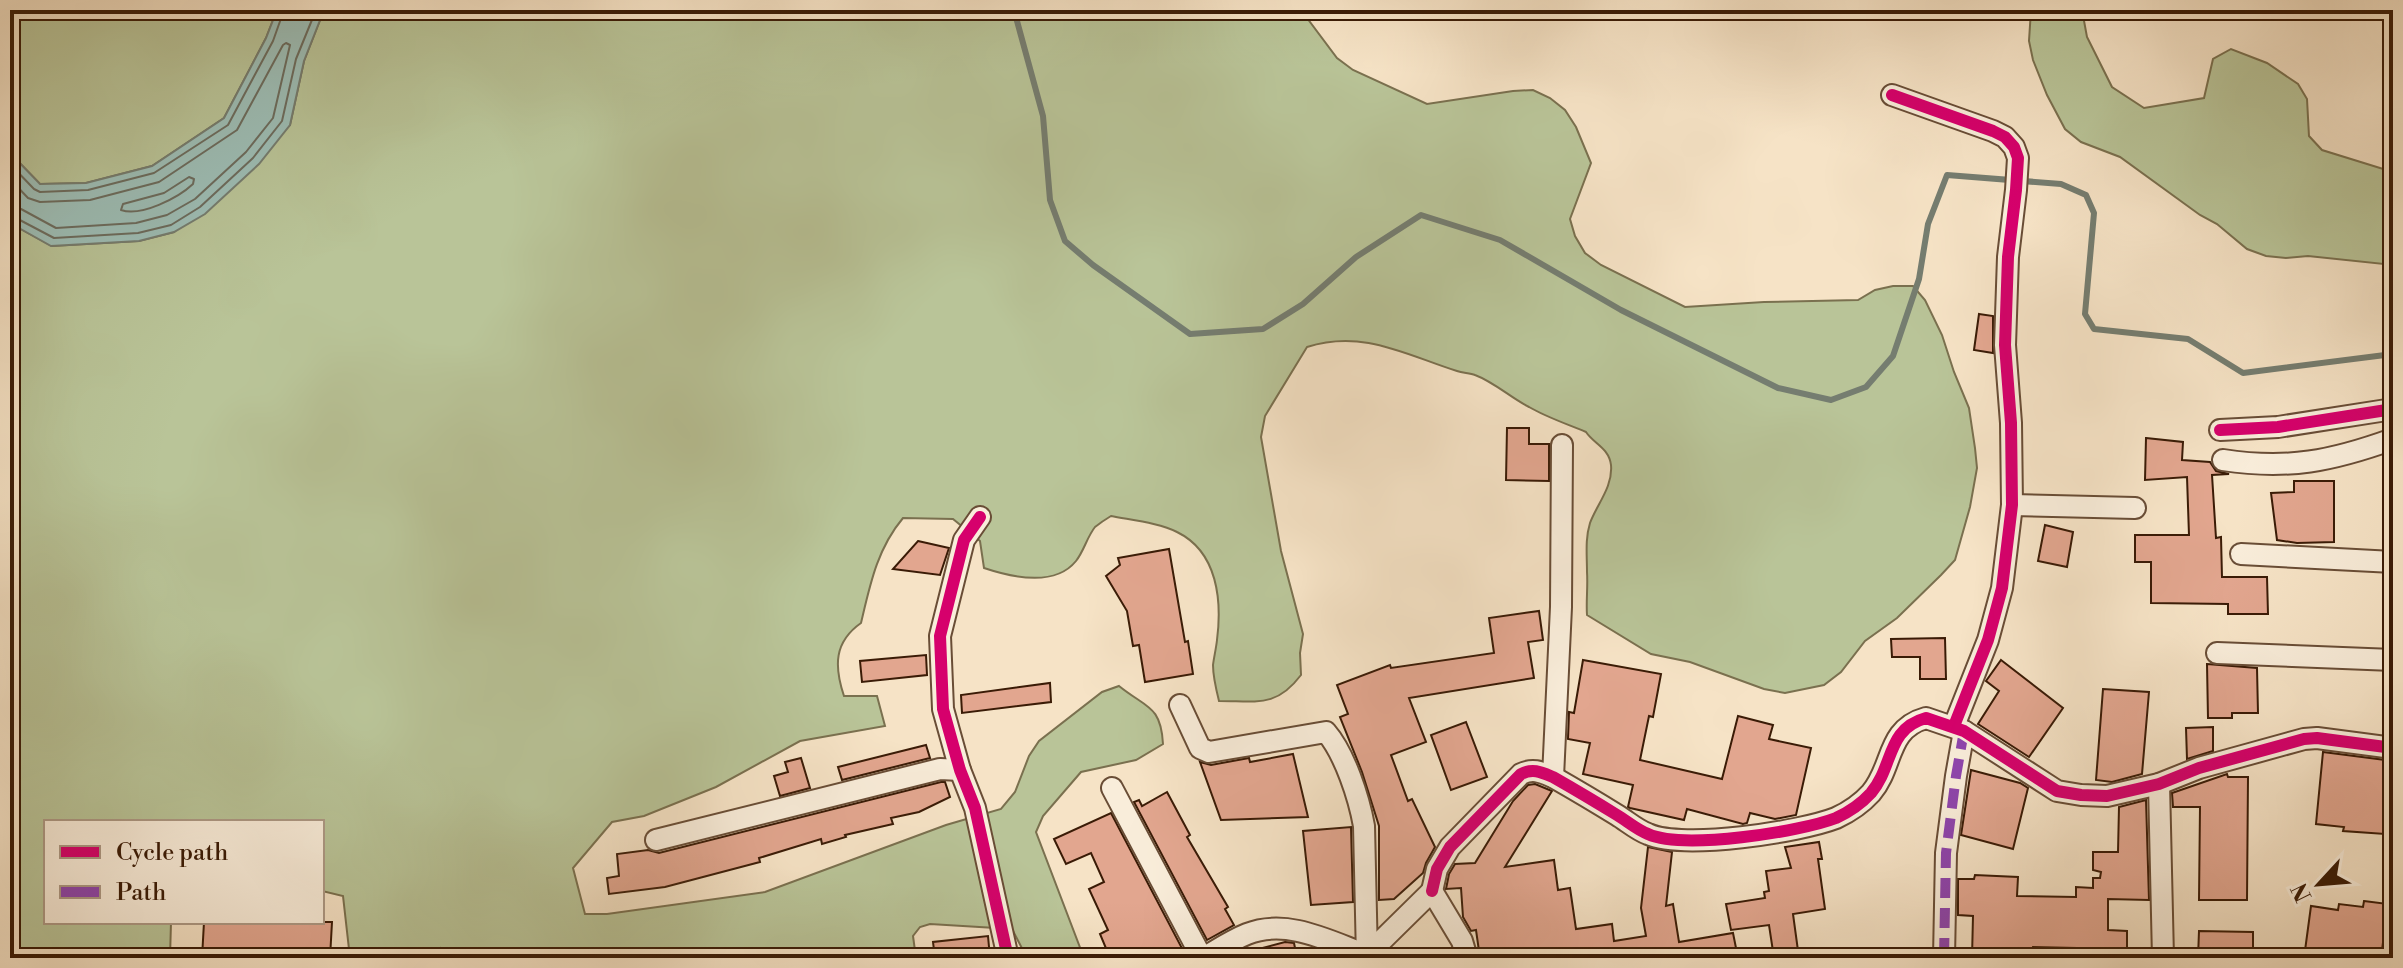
<svg xmlns="http://www.w3.org/2000/svg" width="2403" height="968" font-family="'Libre Bodoni',serif">
<style>
.green{fill:#b9c498;stroke:#7a704f;stroke-width:2}
.water{fill:#9dbeb6;stroke:#757d70;stroke-width:2}
.lines{fill:none;stroke-linecap:round;stroke-linejoin:round}
.shore{stroke:#6c6c5e;stroke-width:2}
.stream{stroke:#757d70;stroke-width:6}
.building{fill:#e2a68f;stroke:#3a1b06;stroke-width:2}
.street-casing{stroke:#694d36;stroke-width:24}
.street{stroke:#f9edda;stroke-width:20}
.quiet{stroke:#8e44ad;stroke-width:10;stroke-dasharray:20 10;stroke-linecap:butt}
.cycleway-casing{stroke:#f9edda;stroke-width:17}
.cycleway{stroke:#d6006c;stroke-width:12}
</style>
<rect width="100%" height="100%" fill="#f6e3c6"/>
<filter id="stains"><feTurbulence type="fractalNoise" baseFrequency=".0025" numOctaves="4"/><feColorMatrix values="0 0 0 0 .2 0 0 0 0 .09 0 0 0 0 .02 0 0 0 .5 -.17"/></filter>
<radialGradient id="worn" r=".72"><stop offset=".6" stop-color="#630" stop-opacity="0"/><stop offset="1" stop-color="#630" stop-opacity=".3"/></radialGradient>
<!-- green -->
<g class="green">
<path d="M10,10h267l-11,28 -42,80 -72,48 -66,17 -46,1 -30,-31z"/>
<path d="M324,10h977l36,48 16,12 74,34 86,-13 20,-1 17,8 15,12 11,17 15,36 -21,56 5,17 10,17 16,12 84,42 79,-5 94,-2 17,-10 18,-4h20l12,14 17,35 12,37 15,36 6,40 2,20 -7,39 -15,53 -14,15 -44,43 -32,23 -24,31 -17,13 -39,8 -21,-4 -74,-27 -39,-8 -64,-39c-1,-14 1,-28 0,-43 0,-17 -2,-33 3,-49 7,-19 23,-36 21,-58 -2,-17 -17,-21 -25,-33 -19,-8 -40,-15 -57,-25 -18,-9 -35,-25 -54,-32 -5,-2 -12,-2 -18,-4 -51,-16 -94,-42 -150,-24l-42,69 -4,21 20,114 22,83 -3,19 1,22c-25,33 -44,26 -82,26 -3,-12 -6,-24 -6,-36 1,-8 3,-16 4,-25 5,-39 1,-88 -40,-108 -17,-9 -46,-12 -66,-16 -5,3 -11,7 -16,11 -8,10 -11,24 -19,34 -21,26 -65,16 -92,7l-4,-27 -27,-22 -50,-1c-26,31 -33,67 -42,105 -27,19 -27,43 -17,73h33l8,30 -85,15 -84,46 -72,29 -32,6 -39,46 12,46h22l158,-22 181,-67 55,-16 14,-17 14,-36 10,-15 63,-49 17,-6c27,22 42,19 44,58l-27,16 -55,12 -38,44 -7,16 48,126h-57l-15,-29 -82,-5 -10,3 -7,9 3,22h-439l-36,-10 -3,10h-88l-7,-62 -21,-5v-69h-276v100h125l-1,36h-160v-735l42,23 87,-5 35,-9 116,-107 14,-64z"/>
<path d="M2031,10h51l5,27 25,50 32,21 60,-10 9,-39 18,-10 36,14 31,21 9,15 2,37 13,14 71,22v93l-85,-9 -22,2 -20,-2 -19,-7 -30,-25 -17,-9 -80,-58 -39,-15 -16,-13 -18,-34 -14,-35 -4,-19z"/>
</g>
<!-- water -->
<path class="water" d="M277,10h47l-20,51 -14,64 -31,39 -54,50 -31,18 -35,9 -88,5 -41,-23v-70l30,31 46,-1 66,-17 72,-48 42,-80z"/>
<g class="lines">
<!-- shore -->
<g class="shore">
<path d="M10,164l24,25 6,3 48,-2 66,-17 74,-48 45,-84 11,-31"/>
<path d="M189,177l5,2 -1,5c-15,14 -52,33 -72,26l2,-6 41,-11z"/>
<path d="M10,179l18,19 12,4 50,-2 69,-18 78,-52 46,-85 3,-2 4,2 -17,73 -27,34 -51,47 -28,16 -31,8 -80,5 -35,-19 -11,-2"/>
<path d="M10,217l6,1 38,20 84,-5 33,-8 29,-18 53,-49 29,-37 14,-62 20,-49"/>
</g>
<!-- stream -->
<path class="stream" d="M1014,10l29,106 7,84 15,41 28,24 97,69 73,-5 40,-25 53,-47 65,-42 79,25 121,70 157,78 53,12 35,-13 27,-31 26,-77 9,-55 19,-49 114,9 25,11 8,18 -9,101 9,15 94,10 55,34 150,-19"/>
</g>
<!-- building -->
<g class="building">
<path d="M1979,314l14,2v37l-19,-3z"/>
<path d="M1507,428h22v16h20v37l-43,-1z"/>
<path d="M2146,438l37,4 -1,18 28,2 6,9 13,3 -17,1 4,63 5,-1 1,40h45l1,37h-40v-10l-77,-1v-41h-16v-27h54l-2,-58 -42,3z"/>
<path d="M2294,481h40v61l-37,1 -20,-3 -6,-47 23,-1z"/>
<path d="M2045,525l28,7 -6,35 -29,-6z"/>
<path d="M918,541l31,7 -9,27 -47,-6z"/>
<path d="M1169,549l16,93 3,-1 5,33 -48,8 -6,-37 -6,1 -6,-35 -21,-35 14,-11 -2,-7z"/>
<path d="M1539,611l4,29 -15,2 6,36 -125,20 17,44 -35,13 17,46 4,-2 23,48 -9,16 -3,10 -29,26 -15,1v-74l-17,-54 -22,-55 8,-3 -11,-29 53,-20 1,3 103,-15 -5,-35z"/>
<path d="M1945,638l1,41h-26v-22h-28l-1,-18z"/>
<path d="M926,655l1,20 -65,7 -2,-21z"/>
<path d="M1583,660l78,14 -8,43 -4,-1 -9,44 82,19 16,-63 35,9 -4,14 42,9 -15,67 -21,4 -25,-6 -3,10 -4,1 -56,-15 -3,11 -54,-12 -2,-1 5,-22 -50,-11 7,-31 -22,-4 1,-27 5,1z"/>
<path d="M2001,660l62,48 -34,49 -51,-33 21,-33 -13,-10z"/>
<path d="M2207,664l50,4 1,45h-26v5h-24z"/>
<path d="M1050,683l1,19 -89,11 -1,-18z"/>
<path d="M2103,689l46,3 -7,82 -30,8 -16,-2z"/>
<path d="M1466,722l21,55 -36,13 -20,-55z"/>
<path d="M2213,727v24l-26,8 -1,-31z"/>
<path d="M926,745l4,13 -88,22 -4,-13z"/>
<path d="M2323,752l70,9v66l-7,-1 -1,8 -42,-3 1,-4 -28,-3z"/>
<path d="M1293,754l15,63 -87,3 -21,-58 11,3 38,-7 1,4z"/>
<path d="M801,758l9,30 -30,8 -6,-20 14,-4 -3,-10z"/>
<path d="M1971,770l49,13 8,5 -15,61 -52,-14z"/>
<path d="M2227,774l1,3h20l-1,123h-48l1,-93h-27l-1,-14z"/>
<path d="M941,782h4l5,15 -31,15 -28,6 2,6 -48,11 1,2 -24,7 -1,-5 -62,19 1,4 -95,25 -56,7 -2,-16 12,-2 -2,-22 31,-4 11,3z"/>
<path d="M1535,784l17,7 -47,76 49,-7 4,30 12,-2 6,41 36,-5 2,17 32,-5 -5,-28 7,-61 24,5 -6,54 7,-2 6,38 54,-9 5,25h-258l-4,-28 -5,1 -8,-14 -2,-29 -15,1 3,-15 6,-10 20,-1 38,-62 15,-16z"/>
<path d="M1167,792l23,43 -3,2 41,70 -3,2 9,16 -27,15 -73,-138 5,-2 3,6z"/>
<path d="M2146,800l3,100 -41,-1v31l19,1v27h-51v-10l-43,-1 -2,11h-59l1,-42 -15,-1v-36h16l1,-4 43,2 -1,19 59,1v-10l17,1v-10h7l1,-6 -8,-2v-18h25l1,-45z"/>
<path d="M1111,813l74,141 -7,4h-68l-10,-24 8,-4 -19,-41 15,-7 -13,-29 -25,11 -12,-25z"/>
<path d="M1351,827l2,75 -42,3 -8,-74z"/>
<path d="M1819,842l3,17h-4l7,50 -32,5 6,44h-25l-5,-33 -38,5 -5,-26 39,-6 -1,-6 5,-1 -3,-20 25,-3 -6,-21z"/>
<path d="M2364,901l24,3 -7,54h-77l7,-52 27,4 1,-6 24,3z"/>
<path d="M204,922h128l-2,36h-128z"/>
<path d="M2199,931l54,1v26h-55z"/>
<path d="M988,936l2,22h-55l-2,-16z"/>
<path d="M1285,942l9,1 3,15h-50v-6z"/>
</g>
<g class="lines">
<defs>
<g id="street">
<path d="M1892,95l101,36 12,6 9,10 4,11 -2,32 -8,67 -3,88 6,78 1,82 -10,83 -14,52 -34,86"/>
<path d="M2220,430l58,-3 115,-18"/>
<path d="M2223,460c65,10 109,1 170,-21"/>
<path d="M2012,505l123,3"/>
<path d="M980,517l-16,23 -24,96 3,73 17,61 15,38 33,150"/>
<path d="M2241,554l152,8"/>
<path d="M2217,653l176,7"/>
<path d="M1180,705l20,43 9,4 117,-20c19,22 33,66 38,94l3,132"/>
<path d="M1553,777l8,-170 1,-162"/>
<path d="M2159,784l4,174"/>
<path d="M1112,788l90,170"/>
<path d="M656,840l284,-71 20,1"/>
<path d="M1432,891l5,-22 13,-22 71,-73c12,-6 20,-2 32,3 21,12 43,25 64,38 10,6 20,15 31,19 35,16 152,-2 188,-16 13,-6 25,-14 35,-25 23,-27 15,-64 55,-75l38,13 93,60 24,4 26,1 52,-12 40,-16 105,-29 13,-1 76,10"/>
<path d="M1432,891l30,50 5,17"/>
<path d="M1203,958c14,-8 29,-18 44,-24 40,-16 82,7 120,21l65,-64"/>
<path d="M1944,958l2,-105 10,-77 8,-45"/>
</g>
</defs>
<!-- street casing -->
<use href="#street" class="street-casing"/>
<!-- street -->
<use href="#street" class="street"/>
<!-- quiet -->
<path class="quiet" d="M1944,958l2,-105 10,-77 8,-45"/>
<defs>
<g id="cycleway">
<path d="M1892,95l101,36 12,6 9,10 4,11 -2,32 -8,67 -3,88 6,78 1,82 -10,83 -14,52 -34,86"/>
<path d="M2220,430l58,-3 115,-18"/>
<path d="M980,517l-16,23 -24,96 3,73 17,61 15,38 33,150"/>
<path d="M1432,891l5,-22 13,-22 71,-73c12,-6 20,-2 32,3 21,12 43,25 64,38 10,6 20,15 31,19 35,16 152,-2 188,-16 13,-6 25,-14 35,-25 23,-27 15,-64 55,-75l38,13 93,60 24,4 26,1 52,-12 40,-16 105,-29 13,-1 76,10"/>
</g>
</defs>
<!-- cycleway casing -->
<use href="#cycleway" class="cycleway-casing"/>
<!-- cycleway -->
<use href="#cycleway" class="cycleway"/>
</g>
<!-- margin -->
<rect width="2403" height="968" fill="none" stroke="#f6e3c6" stroke-width="40"/>
<rect x="12" y="12" width="2379" height="944" fill="none" stroke="#3a1b06" stroke-width="4"/>
<rect x="20" y="20" width="2363" height="928" fill="none" stroke="#3a1b06" stroke-width="2"/>
<!-- legend -->
<rect x="44" y="820" width="280" height="104" fill="#f9edda" stroke="#ad9985" stroke-width="2"/>
<rect x="60" y="846" width="40" height="12" fill="#d6006c" stroke="#ad9985" stroke-width="2"/>
<text x="116" y="860" font-size="24" fill="#3a1b06">Cycle path</text>
<rect x="60" y="886" width="40" height="12" fill="#8e44ad" stroke="#ad9985" stroke-width="2"/>
<text x="116" y="900" font-size="24" fill="#3a1b06">Path</text>
<!-- north arrow -->
<g transform="translate(2319 884) rotate(244)" stroke="#f9edda" stroke-width="6" paint-order="stroke">
<path d="M0-6L14 30L0 20L-14 30Z" fill="#3a1b06"/>
<text y="-12" font-size="22" font-weight="bold" text-anchor="middle" fill="#3a1b06">N</text>
</g>
<rect width="100%" height="100%" filter="url(#stains)"/>
<rect width="100%" height="100%" fill="url(#worn)"/>
</svg>
